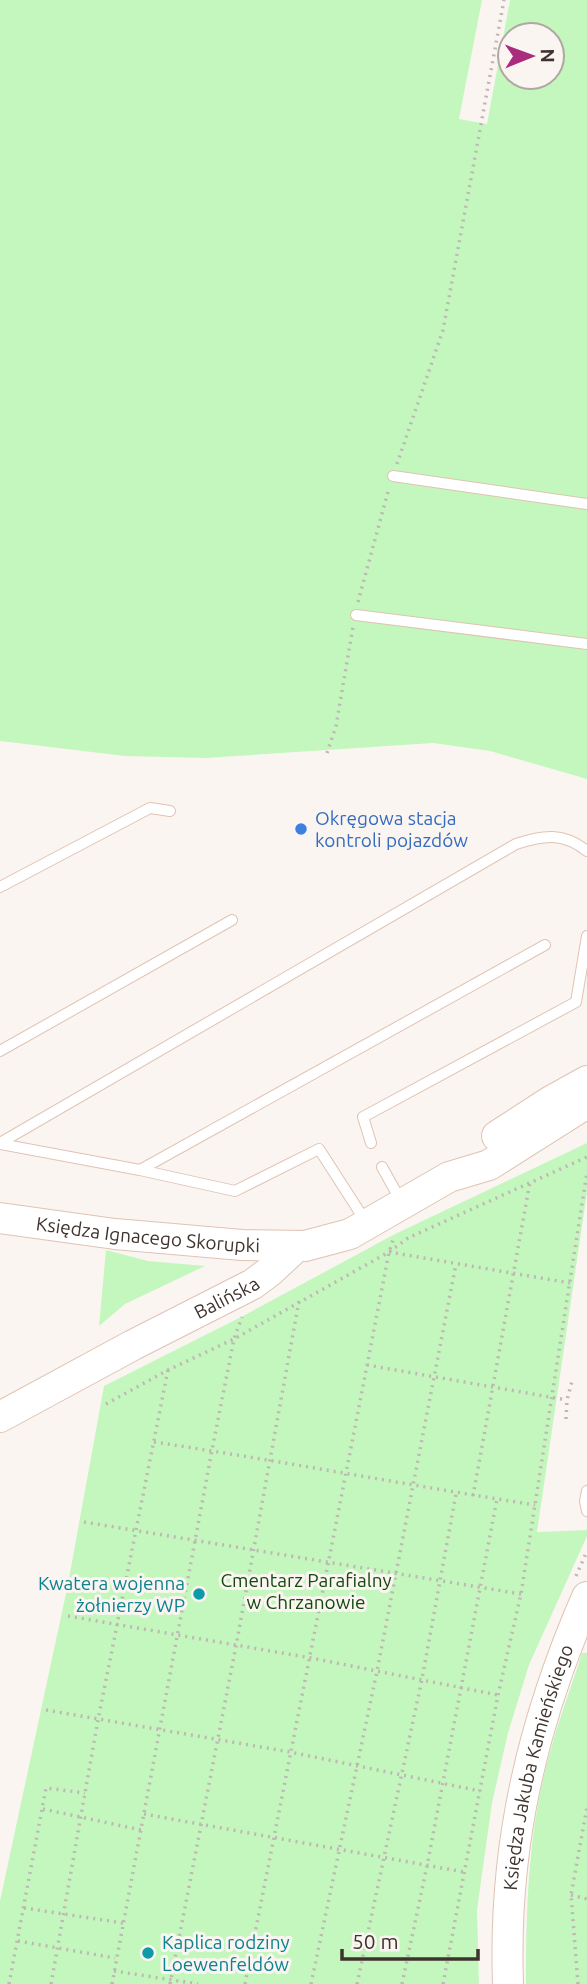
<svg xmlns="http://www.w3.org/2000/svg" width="587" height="1984" font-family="Ubuntu,sans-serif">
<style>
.green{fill:#c4f7be;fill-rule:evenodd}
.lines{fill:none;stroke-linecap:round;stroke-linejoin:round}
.lane-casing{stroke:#dfc3b3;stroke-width:12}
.secondary-casing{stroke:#dfc3b3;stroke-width:32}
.path{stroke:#bfb7b3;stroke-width:3.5;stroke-dasharray:2 5;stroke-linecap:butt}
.lane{stroke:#fff;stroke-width:10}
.secondary{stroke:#fff;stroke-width:30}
.shop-dot{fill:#3f7fe0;stroke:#fbf5f2;stroke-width:2.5}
.culture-dot{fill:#0f9aa8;stroke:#fbf5f2;stroke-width:2.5}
.labels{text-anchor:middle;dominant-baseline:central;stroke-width:6;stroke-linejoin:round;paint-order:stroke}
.shop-label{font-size:19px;fill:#366cbe;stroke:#fbf5f2;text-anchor:start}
.street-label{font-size:19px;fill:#3f332d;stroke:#fbf5f2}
.park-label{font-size:19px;fill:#124a0d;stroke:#fbf5f2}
.culture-label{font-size:19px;fill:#0d838f;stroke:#fbf5f2;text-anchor:end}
</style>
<rect width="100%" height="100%" fill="#fbf5f2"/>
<!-- green -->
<g class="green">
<path d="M0,0h482l-23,119 28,5 23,-124h77v779l-97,-28 -57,-8 -228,15 -80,-2 -125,-15zM510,35h42v42h-42z"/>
<path d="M587,1143v49l-50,340 50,-2v6l-58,129 -21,68 -16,70 -15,107 2,74h-479v-83l68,-317 36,-198 139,-70 152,-82z"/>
<path d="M106,1250l42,11 57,5 -80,38 -26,22z"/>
<path d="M582,1653h5v331h-61c0,-75 2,-151 22,-224 9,-36 23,-72 34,-107z"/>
</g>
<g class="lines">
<defs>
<g id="lane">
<path d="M393,476l194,28"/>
<path d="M356,615l231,29"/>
<path d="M0,887l150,-79 20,3"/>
<path d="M0,1051l232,-131"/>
<path d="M0,1143l516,-299c27,-9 47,-12 71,7"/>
<path d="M371,1143l-8,-26 213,-115 11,-66"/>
<path d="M0,1144l140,26 95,21 84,-42 47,73"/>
<path d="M382,1167l19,34"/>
<path d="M140,1170l405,-225"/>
<path d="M587,1491l-2,10 2,10"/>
</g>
<g id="secondary">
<path d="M497,1136l54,-35 36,-20"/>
<path id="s1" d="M0,1218l115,16 127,11 63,1 45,-12 99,-57 40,-12 98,-62"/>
<path id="s2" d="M0,1417l133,-72 120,-61 16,-12 27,-25"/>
<path id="s3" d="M508,1984c-5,-137 24,-261 79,-387"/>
</g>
</defs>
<!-- lane casing -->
<use href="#lane" class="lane-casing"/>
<!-- secondary casing -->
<use href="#secondary" class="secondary-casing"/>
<!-- path -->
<g class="path">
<path d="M397,464l46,-134 61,-330"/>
<path d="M358,602l31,-114"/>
<path d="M327,753l9,-27 17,-99"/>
<path d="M389,1252l181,31"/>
<path d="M367,1365l200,35"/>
<path d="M106,1404l62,-34 66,-31 155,-87 19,-14 179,-81"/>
<path d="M566,1419l1,-19 5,-19"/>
<path d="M154,1442c127,19 254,43 381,63"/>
<path d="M473,1496l57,-314"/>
<path d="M84,1522l437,72"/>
<path d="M576,1576l11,-25"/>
<path d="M68,1616l243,42 187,37"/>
<path d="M46,1710l244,42 190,39"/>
<path d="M43,1809l98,21"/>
<path d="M144,1814l320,58"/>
<path d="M571,1895l16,4"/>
<path d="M24,1908l99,15"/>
<path d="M18,1941l97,17"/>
<path d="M114,1971l84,13"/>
<path d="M9,1984l37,-196 39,5"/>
<path d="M51,1984l47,-264 70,-350"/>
<path d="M112,1984l100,-534 22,-111 8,-22"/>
<path d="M170,1984l66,-338 63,-345"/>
<path d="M245,1984c48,-244 97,-488 144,-732l5,-15"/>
<path d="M311,1984l66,-313 79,-407"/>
<path d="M357,1984l65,-305 34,-185"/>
<path d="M402,1984l25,-118 70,-367"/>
<path d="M443,1984l55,-289 23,-101 66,-422"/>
<path d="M578,1984l-7,-89 16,-88"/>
</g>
<!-- lane -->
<use href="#lane" class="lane"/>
<!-- secondary -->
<use href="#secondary" class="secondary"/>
</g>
<!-- markers -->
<circle class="shop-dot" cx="301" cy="829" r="7"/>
<g class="culture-dot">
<circle cx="199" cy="1594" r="7"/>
<circle cx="148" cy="1953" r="7"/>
</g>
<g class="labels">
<!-- shop labels -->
<g class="shop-label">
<text x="315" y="818">Okręgowa stacja<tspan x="315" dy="22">kontroli pojazdów</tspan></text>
</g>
<!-- street labels -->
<g class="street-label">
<text stroke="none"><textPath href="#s1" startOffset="149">Księdza Ignacego Skorupki</textPath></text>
<text stroke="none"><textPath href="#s2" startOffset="256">Balińska</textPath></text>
<text stroke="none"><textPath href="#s3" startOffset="220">Księdza Jakuba Kamieńskiego</textPath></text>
</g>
<!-- park labels -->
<g class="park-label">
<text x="306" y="1580">Cmentarz Parafialny<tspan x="306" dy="22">w Chrzanowie</tspan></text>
</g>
<!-- culture labels -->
<g class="culture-label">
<text x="185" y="1583">Kwatera wojenna<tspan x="185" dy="22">żołnierzy WP</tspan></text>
<text x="162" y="1942" text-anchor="start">Kaplica rodziny<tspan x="162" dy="22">Loewenfeldów</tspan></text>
</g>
</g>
<!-- north arrow -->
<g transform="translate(531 56) rotate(89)"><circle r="33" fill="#fbf5f2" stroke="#b0a7a3" stroke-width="2"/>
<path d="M0-5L12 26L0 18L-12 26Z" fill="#aa2c7c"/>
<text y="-10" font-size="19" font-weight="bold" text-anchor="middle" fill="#3f332d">N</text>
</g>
<!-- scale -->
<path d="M342 1949v10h136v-10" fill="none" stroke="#3f332d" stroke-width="3.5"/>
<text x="352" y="1949" font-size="21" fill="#3f332d" stroke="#fbf5f2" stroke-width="5" paint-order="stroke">50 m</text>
</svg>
